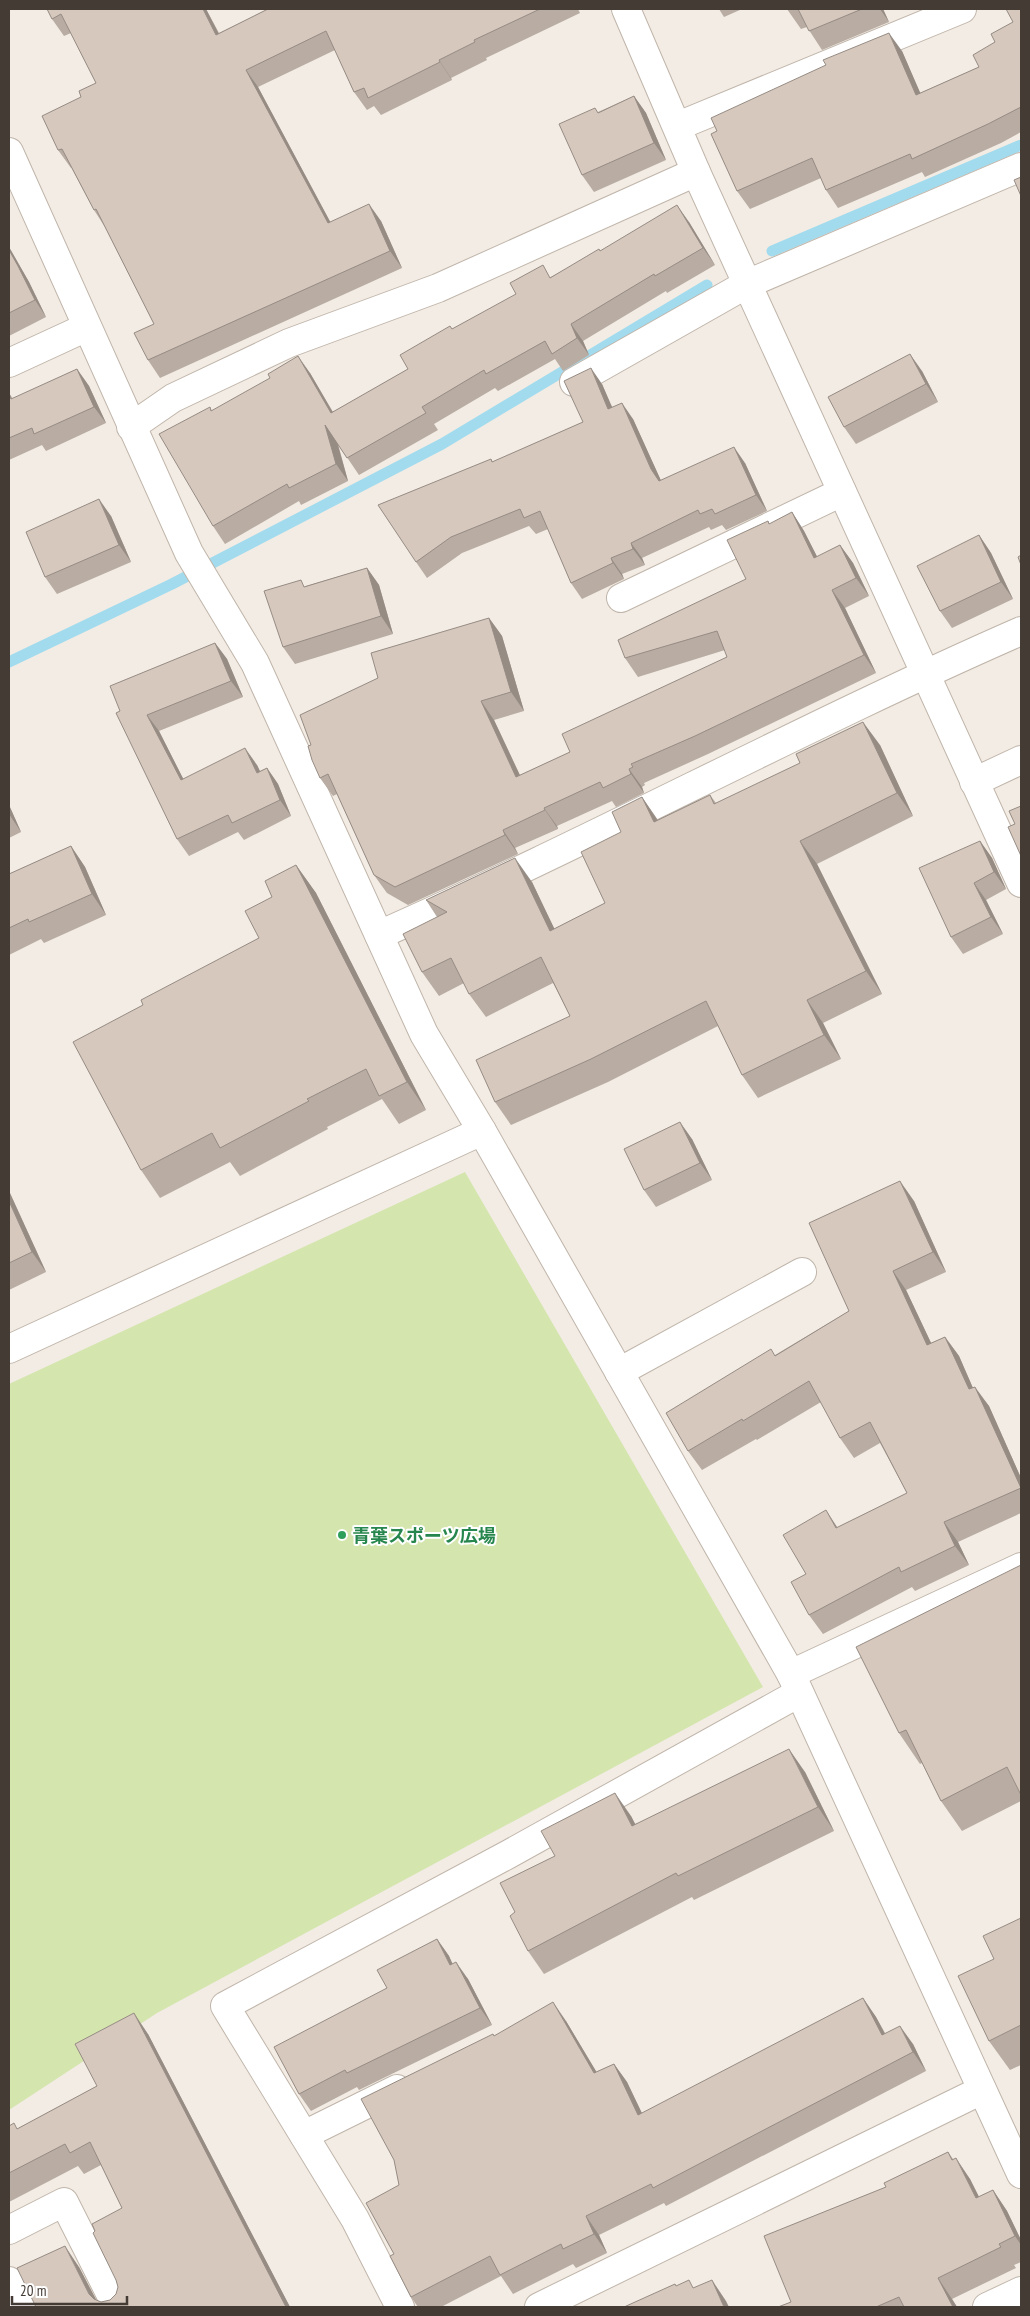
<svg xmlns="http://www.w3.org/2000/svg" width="1030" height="2316" font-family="'PT Sans Narrow','Noto Sans JP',sans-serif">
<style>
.green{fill:#d5e5ae}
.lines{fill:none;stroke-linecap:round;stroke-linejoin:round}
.stream{stroke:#a2dbee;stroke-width:11}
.minor-casing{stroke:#c0b5aa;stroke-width:30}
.minor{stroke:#fff;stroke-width:28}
.wall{fill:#b8aca3}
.shaded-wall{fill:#968c84}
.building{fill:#d6c8bd;stroke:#968c84}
.leisure-dot{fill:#2e9e5b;stroke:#fff;stroke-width:2}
.labels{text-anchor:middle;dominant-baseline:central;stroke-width:4;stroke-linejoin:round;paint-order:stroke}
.leisure-label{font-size:18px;font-weight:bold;fill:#27864d;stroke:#fff;text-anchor:start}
</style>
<rect width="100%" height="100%" fill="#f2ece4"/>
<!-- green -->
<path class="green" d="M465,1172l298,515 -606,326 -148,97v-726z"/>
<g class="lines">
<!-- stream -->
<g class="stream">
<path d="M772,251l249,-106"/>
<path d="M9,662l163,-78 270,-140 265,-159"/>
</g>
<defs>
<g id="minor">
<path d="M626,9l70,163 325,711"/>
<path d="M678,126l284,-117"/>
<path d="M9,152l180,401 66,110 169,371 58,97 309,543 230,500"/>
<path d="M9,363l78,-36"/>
<path d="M574,382l173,-98 274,-117"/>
<path d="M131,427l42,-29 116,-55 149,-55 258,-116"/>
<path d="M621,598l221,-106"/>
<path d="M974,782l47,-22"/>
<path d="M379,935c217,-96 425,-209 642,-304"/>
<path d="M9,1349l473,-218"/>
<path d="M619,1372l183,-100"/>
<path d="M791,1674l230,-107"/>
<path d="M304,2135l93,-46"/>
<path d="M9,2230l55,-28 53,105"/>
<path d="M9,2281l13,26"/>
<path d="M400,2307l-45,-88 -130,-213 284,-152 290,-161"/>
<path d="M539,2307l443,-217"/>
<path d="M987,2307l34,-16"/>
</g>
</defs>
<!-- minor casing -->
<use href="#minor" class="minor-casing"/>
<!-- minor -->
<use href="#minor" class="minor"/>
</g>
<!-- wall -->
<g class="wall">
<path d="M47,9h159l13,24 49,-24h310l2,4 -94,45 1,2 -36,18 1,2 -71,35 -7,-9 -7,4 -13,-18 -19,-42 -77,37 72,135 51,-1 21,47 -242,110 -12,-18 6,-36 -49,-97 -11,-17 -23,-43v1l-13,-18 23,-53 15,-14 -25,-50 -7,3 -12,-17z"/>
<path d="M719,9h23l-18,8z"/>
<path d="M787,9h96l6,13 -67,28 -15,-23 -6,2z"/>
<path d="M1021,9v123l-20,11 -76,34 -3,-5 -84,36 -12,-18 -5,-12 -71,31 -13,-18 -20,-60 109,-66 76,-14 18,42 59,-26 16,-25 18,-20z"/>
<path d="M634,96l12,17 20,47 -72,32 -12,-17 16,-63z"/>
<path d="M689,222l26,43 -48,28 -1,-2 -83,50 6,14 -26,16 -8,-12 -57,32 -3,-3 -61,36 4,6 -79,45 -21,-31 10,37 -47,24 -2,-4 -74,43 -12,-18 -3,-119 2,4 98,-38 23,39 75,-43 44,-40 148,-78z"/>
<path d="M9,247l20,35 17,35 -37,19z"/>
<path d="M77,369l12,17 17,37 -60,28 -4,-6 -33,15v-67l4,6z"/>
<path d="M922,371l16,31 -82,42 -12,-17z"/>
<path d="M602,384l10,24 21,11 28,62 84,-18 22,48 -41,19 -4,-5 -11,5 -2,-3 -67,31 3,7 -23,9 2,5 -42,20 -11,-16 -23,-54 -12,5 -7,-8 -67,27 -35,25 -11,-16 75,-103 2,3 90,-40z"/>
<path d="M792,512l12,19 13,26 23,-12 13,18 16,33 -24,12 31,65 -168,81 -64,29 1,2 -3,2 2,6 -28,14 -4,-6 -55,25 1,3 -43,19 3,6 -110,51 -21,-12 -13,-18 -37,-81 -4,2 -13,-18 -9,-33 67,-67 111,-60 13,18 22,75 -30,9 26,55 50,-23 157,-95 -2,-7 -87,27 -13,-19 121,-79 22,-58 2,3z"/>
<path d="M111,516l20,46 -74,32 -12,-17z"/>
<path d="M979,535l12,18 22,46 -61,29 -12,-17z"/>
<path d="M367,568l12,17 14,49 -98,30 -12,-17 23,-61z"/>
<path d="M215,643l12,16 16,38 -84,34 24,48 74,-14 3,6 7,-3 11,16 13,32 -47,24 -6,-8 -49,24 -12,-17 -57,-128z"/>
<path d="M880,745l33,71 -96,48 65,130 -59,29 18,36 -83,39 -16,-23 -24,-49 -110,56 -97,43 -16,-23 75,-86 -17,-33 -67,34 -17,-23 -5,-11 -25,13 -17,-24 15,-55 -11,-17 106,-18 22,47 51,-26 16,-71 21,-35 16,23 52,-25 6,8z"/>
<path d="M9,805l12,27 -12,6z"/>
<path d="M980,841l12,17 14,31 -20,11 17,34 -40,20 -12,-17z"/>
<path d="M71,846l14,21 21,48 -62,28 -3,-4 -32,16v-81z"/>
<path d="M296,865l20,28 110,217 -27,14 -17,-25 -55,28 1,2 -88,47 -10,-14 -70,36 -19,-28 2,-165 116,-67 13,-41z"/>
<path d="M692,1139l20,41 -56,27 -12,-17z"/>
<path d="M9,1191l37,81 -37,18z"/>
<path d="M914,1201l32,71 -40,18 25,53 14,-6 14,19 14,32 16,18 32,72v35l-63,29 11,23 -54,26 -3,-4 -89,47 -14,-19 -3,-41 32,-47 69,-34 -27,-50 -26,15 -14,-20 -19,-36 -64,38 -1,-1 -54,31 -14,-19 87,-96 74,-44z"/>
<path d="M1021,1565v236l-59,30 -21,-30 -19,-38 -2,1 -21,-31z"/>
<path d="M805,1772l29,59 -140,69 -2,-3 -148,77 -16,-23 -13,-39 40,-56 76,-40 4,8z"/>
<path d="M1021,1918v147l-11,5 -21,-29z"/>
<path d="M437,1939l12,17 3,8 16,15 24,46 -133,65 -2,-3 -46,24 -12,-17 88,-106z"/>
<path d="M863,1998l13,19 9,16 28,11 13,27 -260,135 -2,-3 -65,32 8,18 -31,15 -3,-4 -60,30 -12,-18 -60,31h-23l-7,-10 -17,-43 5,-69 95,-149 72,-15 30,51 18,-8 13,18 15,32z"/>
<path d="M148,2034l142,273h-254l43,-40 17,33 5,2 9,-2 6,-6 2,-7 -2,-7 -21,-49 27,-23 -21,-43 -17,9 -6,-8 -69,36v-76l8,3 80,-43z"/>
<path d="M948,2152l5,7 17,20 9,18 14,-7 14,21 14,29v22l-7,3 2,3 -64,31 5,8h-179l13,-5 95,-115z"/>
</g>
<!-- shaded-wall -->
<g class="shaded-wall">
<path d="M203,9h3l22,43 -12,-17z"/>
<path d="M880,9h3l6,13z"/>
<path d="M889,33l13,18 27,62 -13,-18z"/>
<path d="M439,60l12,18 1,2 -12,-18z"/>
<path d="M246,70l12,17 82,153 -12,-17z"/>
<path d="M634,96l12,17 20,47 -12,-17z"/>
<path d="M369,204l12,17 21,47 -12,-17z"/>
<path d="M677,205l12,17 26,43 -12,-17z"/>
<path d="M9,247l20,35 17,35 -11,-17 -26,-50z"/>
<path d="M571,324l12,17 6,14 -12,-17z"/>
<path d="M910,354l12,17 16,31 -12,-18z"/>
<path d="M298,356l12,17 33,57 -12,-17z"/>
<path d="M591,368l11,16 18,41 -12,-16z"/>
<path d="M77,369l12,17 17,37 -12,-16z"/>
<path d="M622,403l11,16 30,66 -4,-4 -8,-12z"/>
<path d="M325,425l12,17 11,39 -12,-17z"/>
<path d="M734,447l11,16 22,48 -11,-16z"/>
<path d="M99,499l12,17 20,46 -12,-17z"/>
<path d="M792,512l12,19 23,45 -13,-18z"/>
<path d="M979,535l12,18 22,46 -12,-17z"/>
<path d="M631,543l11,15 3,7 -12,-16z"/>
<path d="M840,545l13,18 16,33 -13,-18z"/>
<path d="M611,558l11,16 2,5 -11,-16z"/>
<path d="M367,568l12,17 14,49 -12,-18z"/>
<path d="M832,590l13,18 31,65 -12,-18z"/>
<path d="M489,618l13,18 22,75 -13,-19z"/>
<path d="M215,643l12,16 16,38 -12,-16z"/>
<path d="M481,701l13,19 35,75 -13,-18z"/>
<path d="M147,715l12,16 33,65 -11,-16z"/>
<path d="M863,722l17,23 33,71 -16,-23z"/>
<path d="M245,748l12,17 11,24 -11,-16z"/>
<path d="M267,768l11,16 13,32 -11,-16z"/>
<path d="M629,769l13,18 2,6 -13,-19z"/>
<path d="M642,797l16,24 -4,1z"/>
<path d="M9,805l12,27 -12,-18z"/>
<path d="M544,808l13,18 1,3 -13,-19z"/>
<path d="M503,830l12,18 3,6 -13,-19z"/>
<path d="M800,841l17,23 65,130 -16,-23z"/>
<path d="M980,841l12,17 14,31 -12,-17z"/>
<path d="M71,846l14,21 21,48 -14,-21z"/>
<path d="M515,858l17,24 35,73 -17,-24z"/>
<path d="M296,865l20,28 110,217 -19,-28z"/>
<path d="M974,883l12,17 17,34 -12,-17z"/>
<path d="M807,1000l16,23 18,36 -17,-24z"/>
<path d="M680,1122l12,17 20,41 -12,-17z"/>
<path d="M900,1181l14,20 32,71 -13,-20z"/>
<path d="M9,1191l37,81 -14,-20 -23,-51z"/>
<path d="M893,1271l13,19 35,74 -14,-19z"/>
<path d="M945,1337l14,19 23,53 -13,-20z"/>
<path d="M975,1387l14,19 32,72v10z"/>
<path d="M826,1510l13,20 -3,-2z"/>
<path d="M944,1522l14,20 11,23 -14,-19z"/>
<path d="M789,1749l16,23 29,59 -16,-24z"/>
<path d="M615,1793l16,23 17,33 -16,-23z"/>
<path d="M437,1939l12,17 12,26 -11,-17z"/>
<path d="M456,1962l12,17 24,46 -12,-17z"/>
<path d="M863,1998l13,19 19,36 -13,-18z"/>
<path d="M553,2002l13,19 42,70 -14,-18z"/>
<path d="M134,2013l14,21 142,273h-4z"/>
<path d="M900,2026l13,18 13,27 -13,-19z"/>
<path d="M614,2064l13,18 25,52 -14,-19z"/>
<path d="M956,2158l14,21 20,40 -14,-21z"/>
<path d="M993,2190l14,21 14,29v5l-6,-9z"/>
<path d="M586,2216l13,19 8,18 -13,-19z"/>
<path d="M65,2246l14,21 21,40 -11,-13z"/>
<path d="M938,2278l14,21 5,8h-4z"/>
<path d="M712,2280l14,21 3,6h-5z"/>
</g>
<!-- building -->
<g class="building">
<path d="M47,9h156l13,26 52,-26h272l-66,31 1,2 -36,18 1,2 -72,36 -4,-10 -10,4 -28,-61 -80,39 82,153 41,-19 21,47 -242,109 -14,-27 20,-9 -58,-115 -2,1 -32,-61 -4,1 -16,-34 39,-19 -2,-6 17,-8 -35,-69 -9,5z"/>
<path d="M798,9h64l-53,22z"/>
<path d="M1006,9h15v98l-33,17 -76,35 -2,-5 -84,36 -14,-32 -75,33 -26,-57 6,-3 -6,-13 115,-53 -3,-5 66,-27 27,62 63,-28 -6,-12 22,-13 -4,-8 22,-12z"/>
<path d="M634,96l20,47 -72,32 -23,-51 36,-16 3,5z"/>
<path d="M1021,177v19l-7,-16z"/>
<path d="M677,205l26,43 -48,28 -1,-2 -83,50 6,14 -25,16 -7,-13 -59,33 -2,-4 -62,37 4,6 -79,45 -22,-33 11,39 -47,24 -2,-4 -74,42 -54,-92 51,-27 1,4 59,-33 -2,-4 30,-18 33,57 77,-44 -8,-14 50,-29 2,3 64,-35 -6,-11 33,-18 7,13 49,-29 1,2z"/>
<path d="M9,250l9,16 17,34 -26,13z"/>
<path d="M910,354l16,30 -82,43 -16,-30z"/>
<path d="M591,368l17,41 14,-6 29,66 8,12 75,-34 22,48 -41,19 -3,-5 -12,5 -2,-4 -67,33 2,6 -22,9 2,5 -42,20 -31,-72 -16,7 -4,-9 -69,28 -35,25 -38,-57 113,-46 1,3 91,-40 -19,-41z"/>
<path d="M77,369l17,38 -60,27 -2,-6 -23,10v-45l2,6z"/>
<path d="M99,499l20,46 -74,32 -19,-45z"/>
<path d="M792,512l22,46 26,-13 16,33 -24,12 32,65 -169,81 -64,28 2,3 -4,2 2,5 -28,14 -3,-6 -56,26 1,2 -42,20 2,5 -110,52 -21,-12 -46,-101 -8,4 -8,-18 -4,-14 3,-1 -11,-30 78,-37 -7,-25 118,-35 22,74 -30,9 35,76 54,-25 -8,-18 165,-77 -10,-26 -92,27 -7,-18 128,-61 -19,-39 41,-19 1,3z"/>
<path d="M979,535l22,47 -61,29 -23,-45z"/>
<path d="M1021,555v10l-3,-8z"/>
<path d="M367,568l14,48 -98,31 -19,-56 37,-11 3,7z"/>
<path d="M215,643l16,38 -84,34 34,65 64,-32 12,25 10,-5 13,32 -48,23 -4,-8 -51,24 -61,-126 4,-2 -10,-25z"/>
<path d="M863,722l34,71 -97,48 66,130 -59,29 17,35 -82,40 -36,-74 -115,58 -96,43 -19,-42 94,-44 -29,-59 -72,37 -18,-36 -29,14 -19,-38 44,-22 -21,-12 89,-42 35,73 55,-28 -24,-51 40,-20 -9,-20 30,-15 12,25 56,-27 4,9 86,-41 -4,-9z"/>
<path d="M1021,806v50l-13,-29 7,-3 -6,-13z"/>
<path d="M980,841l14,31 -20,11 17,34 -40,20 -32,-69z"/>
<path d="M71,846l21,48 -63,28 -1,-3 -19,9v-54z"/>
<path d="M296,865l111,217 -28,14 -13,-27 -59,30 2,2 -89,47 -8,-15 -71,37 -68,-128 70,-37 -2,-5 118,-62 -14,-27 27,-14 -7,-16z"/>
<path d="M680,1122l20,41 -56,27 -20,-41z"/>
<path d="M900,1181l33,71 -40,19 34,74 18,-8 24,52 6,-2 46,101 -77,34 11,24 -54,26 -2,-5 -90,48 -18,-33 15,-8 -23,-39 43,-25 10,18 71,-35 -37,-71 -30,16 -31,-57 -66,40 -1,-2 -54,32 -22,-38 105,-64 4,7 74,-45 -40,-88z"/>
<path d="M9,1201l23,51 -23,11z"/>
<path d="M1021,1565v230l-14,-28 -66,34 -35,-71 -7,3 -43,-86z"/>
<path d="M789,1749l29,58 -140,69 -2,-3 -148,78 -18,-35 5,-4 -15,-29 55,-27 -14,-25 74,-38 17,33z"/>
<path d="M1021,1918v107l-32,16 -31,-65 36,-17 -11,-23z"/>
<path d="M437,1939l13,26 6,-3 24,46 -133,65 -2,-3 -46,24 -25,-47 113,-59 -10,-18z"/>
<path d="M863,1998l19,37 18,-9 13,26 -260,136 -2,-4 -65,32 8,18 -31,15 -2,-5 -61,31 -10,-19 -79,41 -21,-41 4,-2 -28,-51 33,-18 -5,-25 -33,-61 132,-65 1,2 59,-34 41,71 20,-9 24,51z"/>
<path d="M134,2013l152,294h-250l-19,-39 48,-22 24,48 5,5 7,3 9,-2 6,-6 2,-7 -2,-7 -23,-47 2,-2 -3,-7 30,-16 -32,-66 -20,11 -5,-9 -56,29v-47l5,-3 3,6 80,-43 -22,-42z"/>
<path d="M948,2152l4,8 4,-2 20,40 17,-8 22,46 -16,8 2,3 -63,31 15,29h-49l-5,-10 -23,10h-98l13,-5 -27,-66 122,-49 -2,-4z"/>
<path d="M689,2280l4,8 19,-8 12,27h-100l51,-23 1,2z"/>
</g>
<!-- markers -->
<circle class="leisure-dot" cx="342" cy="1535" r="5"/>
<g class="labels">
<!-- leisure labels -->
<g class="leisure-label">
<text x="352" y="1535">青葉スポーツ広場</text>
</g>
</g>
<!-- border -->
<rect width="1030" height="2316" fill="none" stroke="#443b34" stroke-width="20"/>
<!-- scale -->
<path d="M12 2296v8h115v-8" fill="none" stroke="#443b34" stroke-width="2.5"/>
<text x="20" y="2296" font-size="15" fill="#443b34" stroke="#ffffff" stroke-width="4" paint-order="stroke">20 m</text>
</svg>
